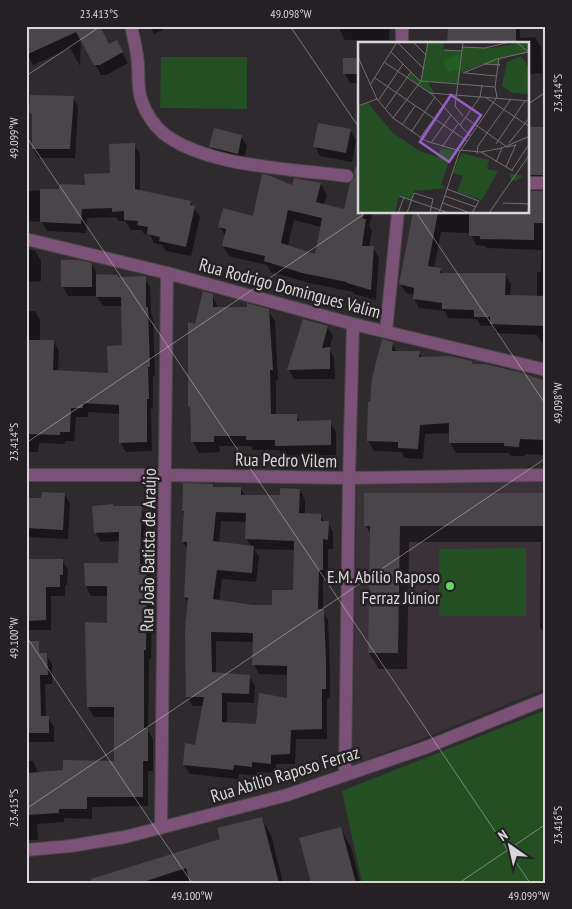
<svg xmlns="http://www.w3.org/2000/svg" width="572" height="909" font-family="'PT Sans Narrow',sans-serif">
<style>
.built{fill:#3a3139}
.green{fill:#234f22}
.shadow{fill:#0007;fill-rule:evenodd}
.building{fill:#4a4549;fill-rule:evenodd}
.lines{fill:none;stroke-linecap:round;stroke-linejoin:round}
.minor-casing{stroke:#494649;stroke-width:14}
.minor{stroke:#7b5177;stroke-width:12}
.ticks{fill:none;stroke:#d9d6d9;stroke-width:1;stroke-opacity:0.45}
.poi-dot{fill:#67d466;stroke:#242023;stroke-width:2}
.labels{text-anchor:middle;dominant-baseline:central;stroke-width:5;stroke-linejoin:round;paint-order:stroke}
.street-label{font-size:18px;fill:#d9d6d9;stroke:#242023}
.poi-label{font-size:18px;fill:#d9d6d9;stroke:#242023;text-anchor:end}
.inset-road{fill:none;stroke:#726f72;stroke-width:1}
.view{fill:#975fc7;fill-opacity:0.15;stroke:#975fc7;stroke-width:2.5}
.inset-edge{fill:none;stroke:#d9d6d9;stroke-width:2.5}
.neatline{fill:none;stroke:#d9d6d9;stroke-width:2}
.ticks-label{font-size:12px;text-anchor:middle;fill:#d9d6d9}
</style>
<rect width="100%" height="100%" fill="#2e2a2d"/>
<!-- built -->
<path class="built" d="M546,480v208l-114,47 -80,30 5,-280z"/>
<!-- green -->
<g class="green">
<path d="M161,57h86v52l-87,-1z"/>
<path d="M526,548v68h-87v-67z"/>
<path d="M546,710v173h-184l-20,-92z"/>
</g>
<!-- shadow -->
<g class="shadow">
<path d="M26,26h74l9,20 7,-4 12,21 -22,12h-5l-20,-37 -1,28 -10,-18 -37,17 -6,-11z"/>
<path d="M150,26h21l-17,8z"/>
<path d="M340,26h50l-1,14h-44l-5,-10z"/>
<path d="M480,26h38l2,4v8l15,-1 6,10 1,26 -14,1v-30h-21z"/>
<path d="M360,59v24h-10l-5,-9z"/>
<path d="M73,97l5,10 -3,51h-37l-5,-10 1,-31 -3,-5z"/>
<path d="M545,125l1,59 -18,3v-59l17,1z"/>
<path d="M350,130l6,10 -4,22 -32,-6 -5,-10z"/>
<path d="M241,136l6,10 -4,17 -27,-7 -5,-9z"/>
<path d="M134,145l6,9v37l50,11 10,15 -9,39 -25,-5 -4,-6 -8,-2 -4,-8 -6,-1 -2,-4h-11l-6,-9h-6l-3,-4 -29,1 -1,15 -39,-2 -5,-9 -16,-1v-34l3,4 31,-1 26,-4 25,-12z"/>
<path d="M321,184l6,11 -4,11 37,6h13l-4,14 3,5 -3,16h4l6,11 -3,42 -22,-6 -1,-2 -44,-9 -38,-11 -4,-7 -38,-9 -6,-10 3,-9 -6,-10 34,-10 39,-30zM294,220l27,7 -5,28 -28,-9z"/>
<path d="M546,192v152l-4,-1 -5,-8 -41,-2 -4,-7h-11l-4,-7 -29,-1 -3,-7 -26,-3 -5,-10v-3l-8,-2 -6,-10 13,-71h115zM441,232l29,1 6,12 9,1 2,2 55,2 -1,22h-4v25h-27l1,-13 -6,-10h-62l-3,-5 -6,-1z"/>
<path d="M26,248l9,3 6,10v20l-15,1z"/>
<path d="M92,264l5,10 22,4h26l5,9 1,27 2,4 2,58h-2v33h-2l1,42 -26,1 -6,-10v-28l-32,-2v5h-12l-2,24h-9v3l-26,-1 -1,9h-12v-141h9l5,9v21h13l6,10 -1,21 51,2 14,-28 -1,-40h-19l-6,-10h-29l-5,-10z"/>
<path d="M212,295l6,13 50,3 7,10 3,59h-2v36h20l4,6h30l6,10v23l-54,1 -3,-6h-26l-2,-4h-32l1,6 -21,1 -6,-11 -1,-32 -2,-3 6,-82z"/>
<path d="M327,327l6,9 -4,13 5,9 1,21h-41l-5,-9z"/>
<path d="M392,343l5,9h22l3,6 49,4 2,3 73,16v74l-21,-1v2h-14l-2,-3h-53l-6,-10v-10l-25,1 -2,25 -18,-1 -4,-6 -27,-1 -6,-10 3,-37z"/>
<path d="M213,485l1,3h26l5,8h36l19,-6 5,10v14l15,1 4,7h4l5,10v17h-5v30h-5v32l5,9 2,53v25h-3v41h-31l-1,25h-19l-1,9 -18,-1v4l-18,-2 -1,5 -48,-5 -6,-9 12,-19 8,-40h-11l-6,-10 2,-92 -4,-7 3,-48 -5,-7 2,-26 -2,-5zM221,521l26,1v17l4,8 -32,-4zM254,549l41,1 -1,41 -21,15h-20l-34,-4 3,-23 34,3 3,-25zM216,641l38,1v22l5,10 30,1v24l-32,26 -30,-1v-22l27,1 1,-17 -6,-10 -33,-2z"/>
<path d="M65,494l5,10 -2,35 -42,-2v-38l16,1z"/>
<path d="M546,494v142l-6,-9 1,-85h-132l-2,127h-28l-10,-16 2,-118 -5,-9z"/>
<path d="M113,508h28l5,9 -1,47 6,11 1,27 -1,57h-2l-1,72 5,8v32h-5v35l-56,1v12l-28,-1v4l-27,2 1,16h-12v-79h7l5,12 26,-2 51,-9v-45h-21l-6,-10 -1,-26 21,-57v-28h-17l-5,-10 33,-21 1,-24 -19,1 -6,-10z"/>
<path d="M26,560h36l6,10 -1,15h-2v11h-14v34h-25z"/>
<path d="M26,654l20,1 6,9v20h-7l1,33h2l6,10v15h-28z"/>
<path d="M261,818l10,17 12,48h-175l114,-43z"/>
<path d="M340,828l11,19 9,36h-48z"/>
</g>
<!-- building -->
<g class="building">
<path d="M26,26h74l9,18 8,-4 6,12 -23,13h-6l-18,-33 -50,23z"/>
<path d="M448,26h68v18h-69z"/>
<rect x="343" y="58" width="17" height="16"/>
<path d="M30,95l44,1 -4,53h-38v-35l-3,-2z"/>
<path d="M318,123l33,6 -5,24 -33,-6z"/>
<rect x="528" y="127" width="18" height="48"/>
<path d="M214,128l28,7 -4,19 -29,-7z"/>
<path d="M135,143v46l56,12 -1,4 5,1 -9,41 -27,-6 1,-4 -13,-3 1,-7 -11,-2 1,-4 -14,-1v-9l-12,1v-4l-30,1 -1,15 -41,-2v-33h19l1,-5 25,1 -1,-11 26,-1 -1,-29z"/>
<path d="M355,167l5,1v44h4l-1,7h3l-4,27h12l-3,44 -24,-7v-1l-45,-9 -38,-12 1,-5 -43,-10 4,-17 -8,-2 5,-19 30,8 9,-42 6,1 24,10 2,-7 27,5 -5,19 28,7 6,-26 5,-6 -1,-5zM288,210l34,8 -7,36 -34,-11z"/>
<path d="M528,191h18v32h-12v17l-54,-1v-3h-11v-24h59z"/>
<path d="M413,212h25l-10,54 13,2 -1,5h66l-1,22 41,1v30l-56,-2v-7h-16v-7l-32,-1v-6l-29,-4 1,-11 -15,-4z"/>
<path d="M61,260h19l12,3v24h-31z"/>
<path d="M96,274l22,1v2l28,-1v31h2l2,60h-2l1,32h-2v43l-28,1v-38l-36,-2v5h-12l-1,24h-10v3l-34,-1v-94h28l-1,30 55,3 -1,-27 15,-1 -1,-48h-25z"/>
<path d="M203,291l10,3v13h34v-4l22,6 4,61h-3l1,44h26v7l34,-1v25l-56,1v-6h-29v-4h-32v6h-23l-1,-35h-2v-85l7,2z"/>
<path d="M303,319l25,7 -6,22 8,-1v22l-43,1z"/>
<path d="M382,339l11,3 -1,9h28l-1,6 31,-1 22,5v3h13l37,9 24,8v37h-2l-1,22 -23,-1 -1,8 -15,-1v-3h-55v-20l-29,2 -2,24 -20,-1v-6l-31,-1 1,-39h2l2,-24z"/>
<path d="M183,483l30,1v3h28v8h39v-7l20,1 -1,24 22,1v7h8l-1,19 -5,-1v31h-4l-1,39h6l2,54v26h-4v40l-31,1 -1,24 -19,1v9l-19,-2v5l-18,-2 -1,5 -50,-5 2,-22 10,2 9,-48h-18l-1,-67 3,-32 -4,-1 3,-55h-5l2,-31h-2zM216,512l30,1 -1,26 49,2 -1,49h-21v15h-19l-40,-6 4,-29 35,3 2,-27 -41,-5zM211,632l42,1 -1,32 35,1v32l-28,-5 -3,31 -34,-2v-29l27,1 1,-19 -38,-3z"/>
<path d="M42,492l23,1 -2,37 -37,-2v-30h15z"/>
<path d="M364,493h182v33h-146l-2,127h-30l2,-127h-6z"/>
<path d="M113,504v2h29l-2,58h6l1,28 -1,58h-2v78h4v33h-5v36h-56v12h-28v4l-33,2v-42l37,-3v-10l51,1v-54h-27l-1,-26 -1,-59 22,1v-37h-22l-1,-23h34l1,-31 -25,1 -2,-27z"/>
<path d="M26,559h37v16h-3v12h-14v33l-20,1z"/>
<path d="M26,641h13v12h8l1,22h-8l1,41h8v17h-23z"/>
<path d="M262,817l17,66h-89l-4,-15 -46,15h-49v-4l129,-40 -3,-11z"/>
<path d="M341,827l15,56h-45l-12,-45z"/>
</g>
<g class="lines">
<defs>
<g id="minor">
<path d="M131,26c3,13 6,25 7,38 1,12 -1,26 4,38 4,11 12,23 21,31 42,34 131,36 184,43"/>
<path d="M402,44v-18"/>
<path d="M528,183h18"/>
<path d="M26,239l141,34 186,51 193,46"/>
<path d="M386,331l12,-119"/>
<path d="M26,475h140l183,3 197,-3"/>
<path d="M345,775l4,-297 4,-154"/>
<path d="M161,828l6,-555"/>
<path d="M26,850l45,-4 54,-9 162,-42 140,-48 119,-48"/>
</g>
</defs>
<!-- minor casing -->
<use href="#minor" class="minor-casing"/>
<!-- minor -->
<use href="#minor" class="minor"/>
</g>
<!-- ticks -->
<path class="ticks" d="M290,26l70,103M26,76l75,-50M528,104l18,-12M26,136l504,747M416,212l130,193M26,443l341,-231M26,636l166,247M26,809l520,-351M459,883l87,-59"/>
<!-- markers -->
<circle class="poi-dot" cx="450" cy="586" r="5"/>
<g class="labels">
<!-- street labels -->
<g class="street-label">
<text transform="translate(290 288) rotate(15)">Rua Rodrigo Domingues Valim</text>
<text transform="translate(286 460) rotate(1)">Rua Pedro Vilem</text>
<text transform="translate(148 550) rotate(-89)">Rua João Batista de Araújo</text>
<text transform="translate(285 774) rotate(-17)">Rua Abílio Raposo Ferraz</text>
</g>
<!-- poi labels -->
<g class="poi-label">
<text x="440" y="576">E.M. Abílio Raposo<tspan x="440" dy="21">Ferraz Júnior</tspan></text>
</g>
</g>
<!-- overview -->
<g transform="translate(358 42)">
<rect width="171" height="171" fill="#2e2a2d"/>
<path d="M70,0h16l-1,8 19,1v-4l29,1 38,-6v11l-30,5 1,7 -18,-1 -22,9 -1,10 -31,-1 6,11h-4l-22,-16 3,-5 9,10zM163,14l8,12v26l-16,-1 -11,-7 5,-24zM10,61l25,30 27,18 18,6 3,-9 18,3 -10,10 -8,24 6,3 -33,3 -3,9 -12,-5 -4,18h-37v-106zM103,111l28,7 -2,9 36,7 -8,5 -5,-2v-5l-12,-3 -16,29 -25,-8 6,-16 -10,-3z" fill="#234f22"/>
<path d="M99,12l3,2 -1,13 -11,3 -5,-10z" fill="#215e21"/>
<path class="inset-road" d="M39,0l27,27M55,0l13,13M105,0l-8,64 8,10M158,0l14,11M104,5l23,1 25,-6M86,8l18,1M33,10l30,30M0,15l19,42 16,19 33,23 34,10M26,20l49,33 37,41M126,22l16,1M105,31l34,-14 31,-7M107,31l31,3M17,36l92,63M63,39l74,6M12,43l27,-43M72,51l100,8M127,55l45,30M20,59l25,-37M0,64l19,-7M27,67l26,-37M35,76l28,-37 7,-39M108,76l41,29 9,-2M44,83l13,-19M102,83l20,-28 2,-12M53,90l24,-35M62,96l23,-32M73,101l20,-28M151,101l21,-26M138,102l29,-43M84,105l16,-23M102,108l21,2 32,19M123,110l21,-4 28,-12M119,112l1,-8 33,-47M138,120l6,-14M148,125l10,-23M154,128l18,-27M89,147l32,12 -7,12M41,154l50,17M87,154l31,11M85,161l27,10M145,161l27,1M40,171l6,-16M49,171l7,-20 19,6 -3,14M81,171l20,-60 38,-56 -2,-10 4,-29M131,171l41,-59M170,171l2,-28"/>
<path class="view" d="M93,53l30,20 -32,47 -29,-20z"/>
<rect width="171" height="171" class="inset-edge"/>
</g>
<!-- border -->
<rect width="572" height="909" fill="none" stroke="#242023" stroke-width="55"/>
<!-- north arrow -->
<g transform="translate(510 846) rotate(326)" stroke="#242023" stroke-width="4" paint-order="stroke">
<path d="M0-4L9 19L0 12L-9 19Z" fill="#d9d6d9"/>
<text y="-8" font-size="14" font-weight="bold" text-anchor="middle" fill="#d9d6d9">N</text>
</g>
<rect x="28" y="28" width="516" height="854" class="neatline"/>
<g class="ticks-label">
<text x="99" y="18">23.413°S</text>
<text x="291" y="18">49.098°W</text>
<text transform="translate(558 93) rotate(-90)" y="4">23.414°S</text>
<text transform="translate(14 138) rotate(-90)" y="4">49.099°W</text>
<text transform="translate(558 403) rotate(-90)" y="4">49.098°W</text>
<text transform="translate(14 442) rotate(-90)" y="4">23.414°S</text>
<text transform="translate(14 638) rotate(-90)" y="4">49.100°W</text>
<text transform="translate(14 808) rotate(-90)" y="4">23.415°S</text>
<text transform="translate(558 825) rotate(-90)" y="4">23.416°S</text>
<text x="192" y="900">49.100°W</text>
<text x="529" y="900">49.099°W</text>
</g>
</svg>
